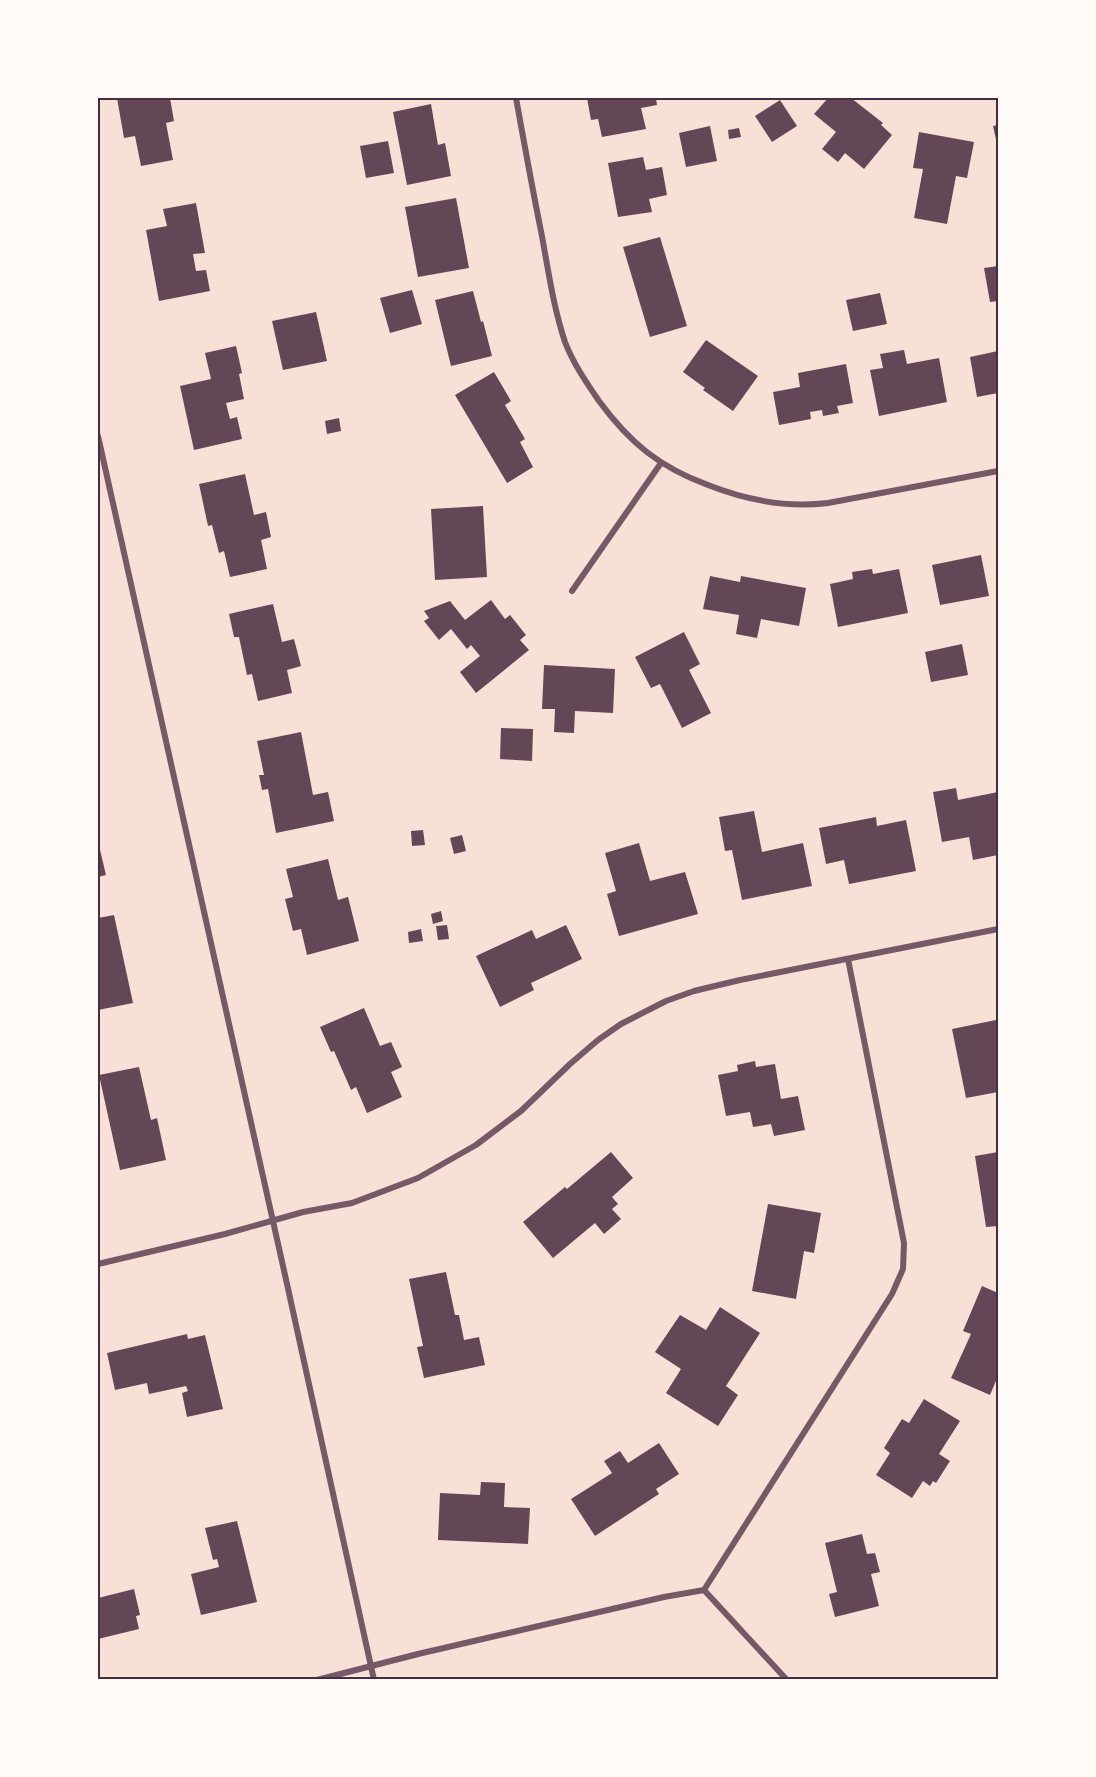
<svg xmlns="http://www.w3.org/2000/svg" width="1096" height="1777" font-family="'Noto Sans',sans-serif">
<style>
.building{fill:#644757}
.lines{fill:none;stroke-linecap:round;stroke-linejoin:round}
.minor{stroke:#755966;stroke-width:6}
.neatline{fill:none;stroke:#4a2c40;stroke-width:2}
</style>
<rect width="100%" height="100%" fill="#f7e1d7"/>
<!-- building -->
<g class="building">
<path d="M117,98h40l1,2 12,-2 4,23 -8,2 7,37 -32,6 -6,-30 -11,2z"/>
<path d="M587,98h69l1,7 -16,3 5,21 -44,8 -4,-18 -7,1z"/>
<path d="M828,98h23l32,25 -2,2 11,10 -28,34 -19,-16 -7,9 -16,-13 14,-17 -22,-18z"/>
<path d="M780,100l17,26 -25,16 -17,-26z"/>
<path d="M431,104l7,41 7,-2 6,33 -44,9 -14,-73z"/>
<path d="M998,125v23l-5,-22z"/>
<path d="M710,126l7,35 -31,6 -7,-34z"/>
<path d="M739,128l2,9 -12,2 -1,-9z"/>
<path d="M919,132l55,10 -7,36 -11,-2 -9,48 -33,-6 9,-49 -10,-1z"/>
<path d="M388,141l6,32 -28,5 -6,-32z"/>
<path d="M643,157l3,13 16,-3 5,28 -18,4 3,13 -34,5 -10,-54z"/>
<path d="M456,198l13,70 -51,9 -13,-70z"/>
<path d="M196,203l9,50 -12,1 3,17 10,-1 4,21 -51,10 -13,-71 21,-4 -4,-17z"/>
<path d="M660,237l27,89 -37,11 -27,-90z"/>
<path d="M998,266v35l-8,1 -6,-34z"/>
<path d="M412,290l10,34 -32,9 -10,-35z"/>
<path d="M473,291l8,31 2,-1 9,35 -41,10 -16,-66z"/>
<path d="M880,293l7,31 -34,7 -7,-31z"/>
<path d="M316,312l11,49 -44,9 -11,-49z"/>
<path d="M706,340l52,36 -25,35 -30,-21 2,-2 -22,-16z"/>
<path d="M236,346l6,27 -3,1 5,25 -18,4 4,16 7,-2 5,22 -48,11 -14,-64 31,-7 -6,-26z"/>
<path d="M904,350l3,14 32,-6 8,44 -68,14 -9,-46 13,-2 -3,-14z"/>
<path d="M998,351v42l-21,4 -7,-40z"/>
<path d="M846,364l7,39 -16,3 2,7 -16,3 -1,-6 -12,2 1,7 -32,6 -6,-33 27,-5 -2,-14z"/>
<path d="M494,372l17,29 -6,4 20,34 -5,3 13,25 -26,16 -52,-88z"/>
<path d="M339,418l2,13 -14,3 -2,-13z"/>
<path d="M245,474l9,41 12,-3 5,25 -10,3 6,29 -37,8 -6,-26 -5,2 -7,-28 -4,1 -9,-42z"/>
<path d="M483,506l4,71 -52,3 -4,-71z"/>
<path d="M981,555l8,41 -49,9 -8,-40z"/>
<path d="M872,569l1,5 26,-5 9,44 -70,14 -8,-43 23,-5 -1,-7z"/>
<path d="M710,576l30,6 1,-6 65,12 -7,38 -38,-7 -4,19 -21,-4 3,-19 -36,-6z"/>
<path d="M491,600l14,19 5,-4 16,20 -6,5 9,10 -53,43 -16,-21 20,-16 -9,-11 -4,4 -16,-20 -12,11 -15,-19 5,-3 -5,-7 26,-10 15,19z"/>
<path d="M273,604l9,38 12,-3 7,27 -14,4 5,23 -34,8 -6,-27 -5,1 -8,-38h-5l-5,-23z"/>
<path d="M684,632l16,32 -11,6 22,43 -29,15 -22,-44 -9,4 -16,-31z"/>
<path d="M962,644l6,31 -37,7 -6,-30z"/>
<path d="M544,665l71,4 -2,44 -38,-2 -1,22 -20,-1 1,-23h-13z"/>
<path d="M501,728l32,1 -1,32 -32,-2z"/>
<path d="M301,732l12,63 15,-3 6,29 -58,12 -8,-44 -6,1 -3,-15h5l-7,-34z"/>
<path d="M956,788l2,12 40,-8v63l-25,5 -4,-23 -27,5 -9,-50z"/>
<path d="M754,811l8,41 41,-9 9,43 -70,14 -10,-50 -7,1 -6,-34z"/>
<path d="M876,817l1,9 29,-6 10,51 -67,13 -5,-24 -18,4 -7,-36z"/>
<path d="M423,830l2,15 -13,1 -1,-15z"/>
<path d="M462,835l4,16 -12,3 -4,-16z"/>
<path d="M639,843l11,38 35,-9 13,42 -79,22 -12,-42 9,-3 -11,-38z"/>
<path d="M98,850h2l6,25 -8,2z"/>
<path d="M328,859l10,41 10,-3 11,44 -52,14 -6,-26 -8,2 -8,-32 8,-2 -7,-28z"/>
<path d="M441,911l2,10 -10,3 -2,-10z"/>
<path d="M114,915l19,88 -35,7v-92z"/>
<path d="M447,925l2,14 -11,1 -2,-14z"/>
<path d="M566,925l16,34 -51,24 3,7 -34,17 -24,-51 56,-26 4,9z"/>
<path d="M421,929l2,12 -14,2 -1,-11z"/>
<path d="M364,1008l16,38 11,-4 11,25 -11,5 11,25 -35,16 -11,-26 -5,3 -17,-39 -3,1 -11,-25z"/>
<path d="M996,1020l1,5h1v67l-32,6 -14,-69z"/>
<path d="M755,1061l1,6 19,-3 6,35 17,-3 7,34 -31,6 -3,-12 -18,3 -3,-15 -24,4 -8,-41 20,-4 -1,-6z"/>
<path d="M139,1067l12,53 6,-2 9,42 -46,10 -21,-95z"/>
<path d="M611,1152l22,26 -21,19 6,7 -6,5 9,10 -17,15 -9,-11 -42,35 -30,-36 42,-35 2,2z"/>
<path d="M998,1152v74l-12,1 -11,-71z"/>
<path d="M768,1204l53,9 -7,40 -10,-2 -8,48 -44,-8z"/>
<path d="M446,1272l9,43h4l5,25 15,-3 6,28 -61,13 -7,-31 6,-1 -14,-67z"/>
<path d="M982,1286l16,7v83l-8,19 -39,-17 20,-44 -8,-3z"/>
<path d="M720,1307l40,26 -34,53 12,9 -20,31 -52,-33 15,-24 -26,-17 25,-37 26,15z"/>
<path d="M187,1334l1,5 17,-4 18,74 -36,8 -5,-24 6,-2 -2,-5 -37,8 -2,-11 -32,7 -8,-37z"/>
<path d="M924,1399l36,22 -21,33 11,7 -14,22 -3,-2 -3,5 -7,-5 -11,17 -36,-23 14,-22 -6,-5 18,-29 7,4z"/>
<path d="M659,1443l20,31 -23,15 3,5 -64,42 -24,-37 41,-26 -8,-12 16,-10 8,12z"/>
<path d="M481,1482l24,1 -1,24 26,1 -2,36 -90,-4 2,-47 40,2z"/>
<path d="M237,1521l20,81 -56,13 -10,-41 28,-7 -2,-8 -4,1 -8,-32z"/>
<path d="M862,1534l5,20 8,-1 5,19 -9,2 8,32 -44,11 -6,-23 8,-2 -12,-49z"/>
<path d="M134,1589l6,26 -4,1 3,13 -41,10v-41z"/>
</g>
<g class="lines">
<!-- minor -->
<g class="minor">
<path d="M516,98c8,44 16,89 25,133 7,37 12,75 24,111 8,21 21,40 34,59 31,42 60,66 109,84 38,15 79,23 120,18l170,-32"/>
<path d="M98,436l189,848 87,396"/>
<path d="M572,591l89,-128"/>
<path d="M98,1264l127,-30 78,-22 49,-9 66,-25 58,-33 45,-34 49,-47 28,-24 23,-16 45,-23 28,-10 46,-11 258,-51"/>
<path d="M704,1590l188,-296 11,-25 1,-26 -56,-284"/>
<path d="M317,1680l101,-26 246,-57 40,-7 83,90"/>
</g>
</g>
<!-- border -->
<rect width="1096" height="1777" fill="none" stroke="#fffaf5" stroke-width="198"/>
<rect x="99" y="99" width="898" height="1579" class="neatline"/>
</svg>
